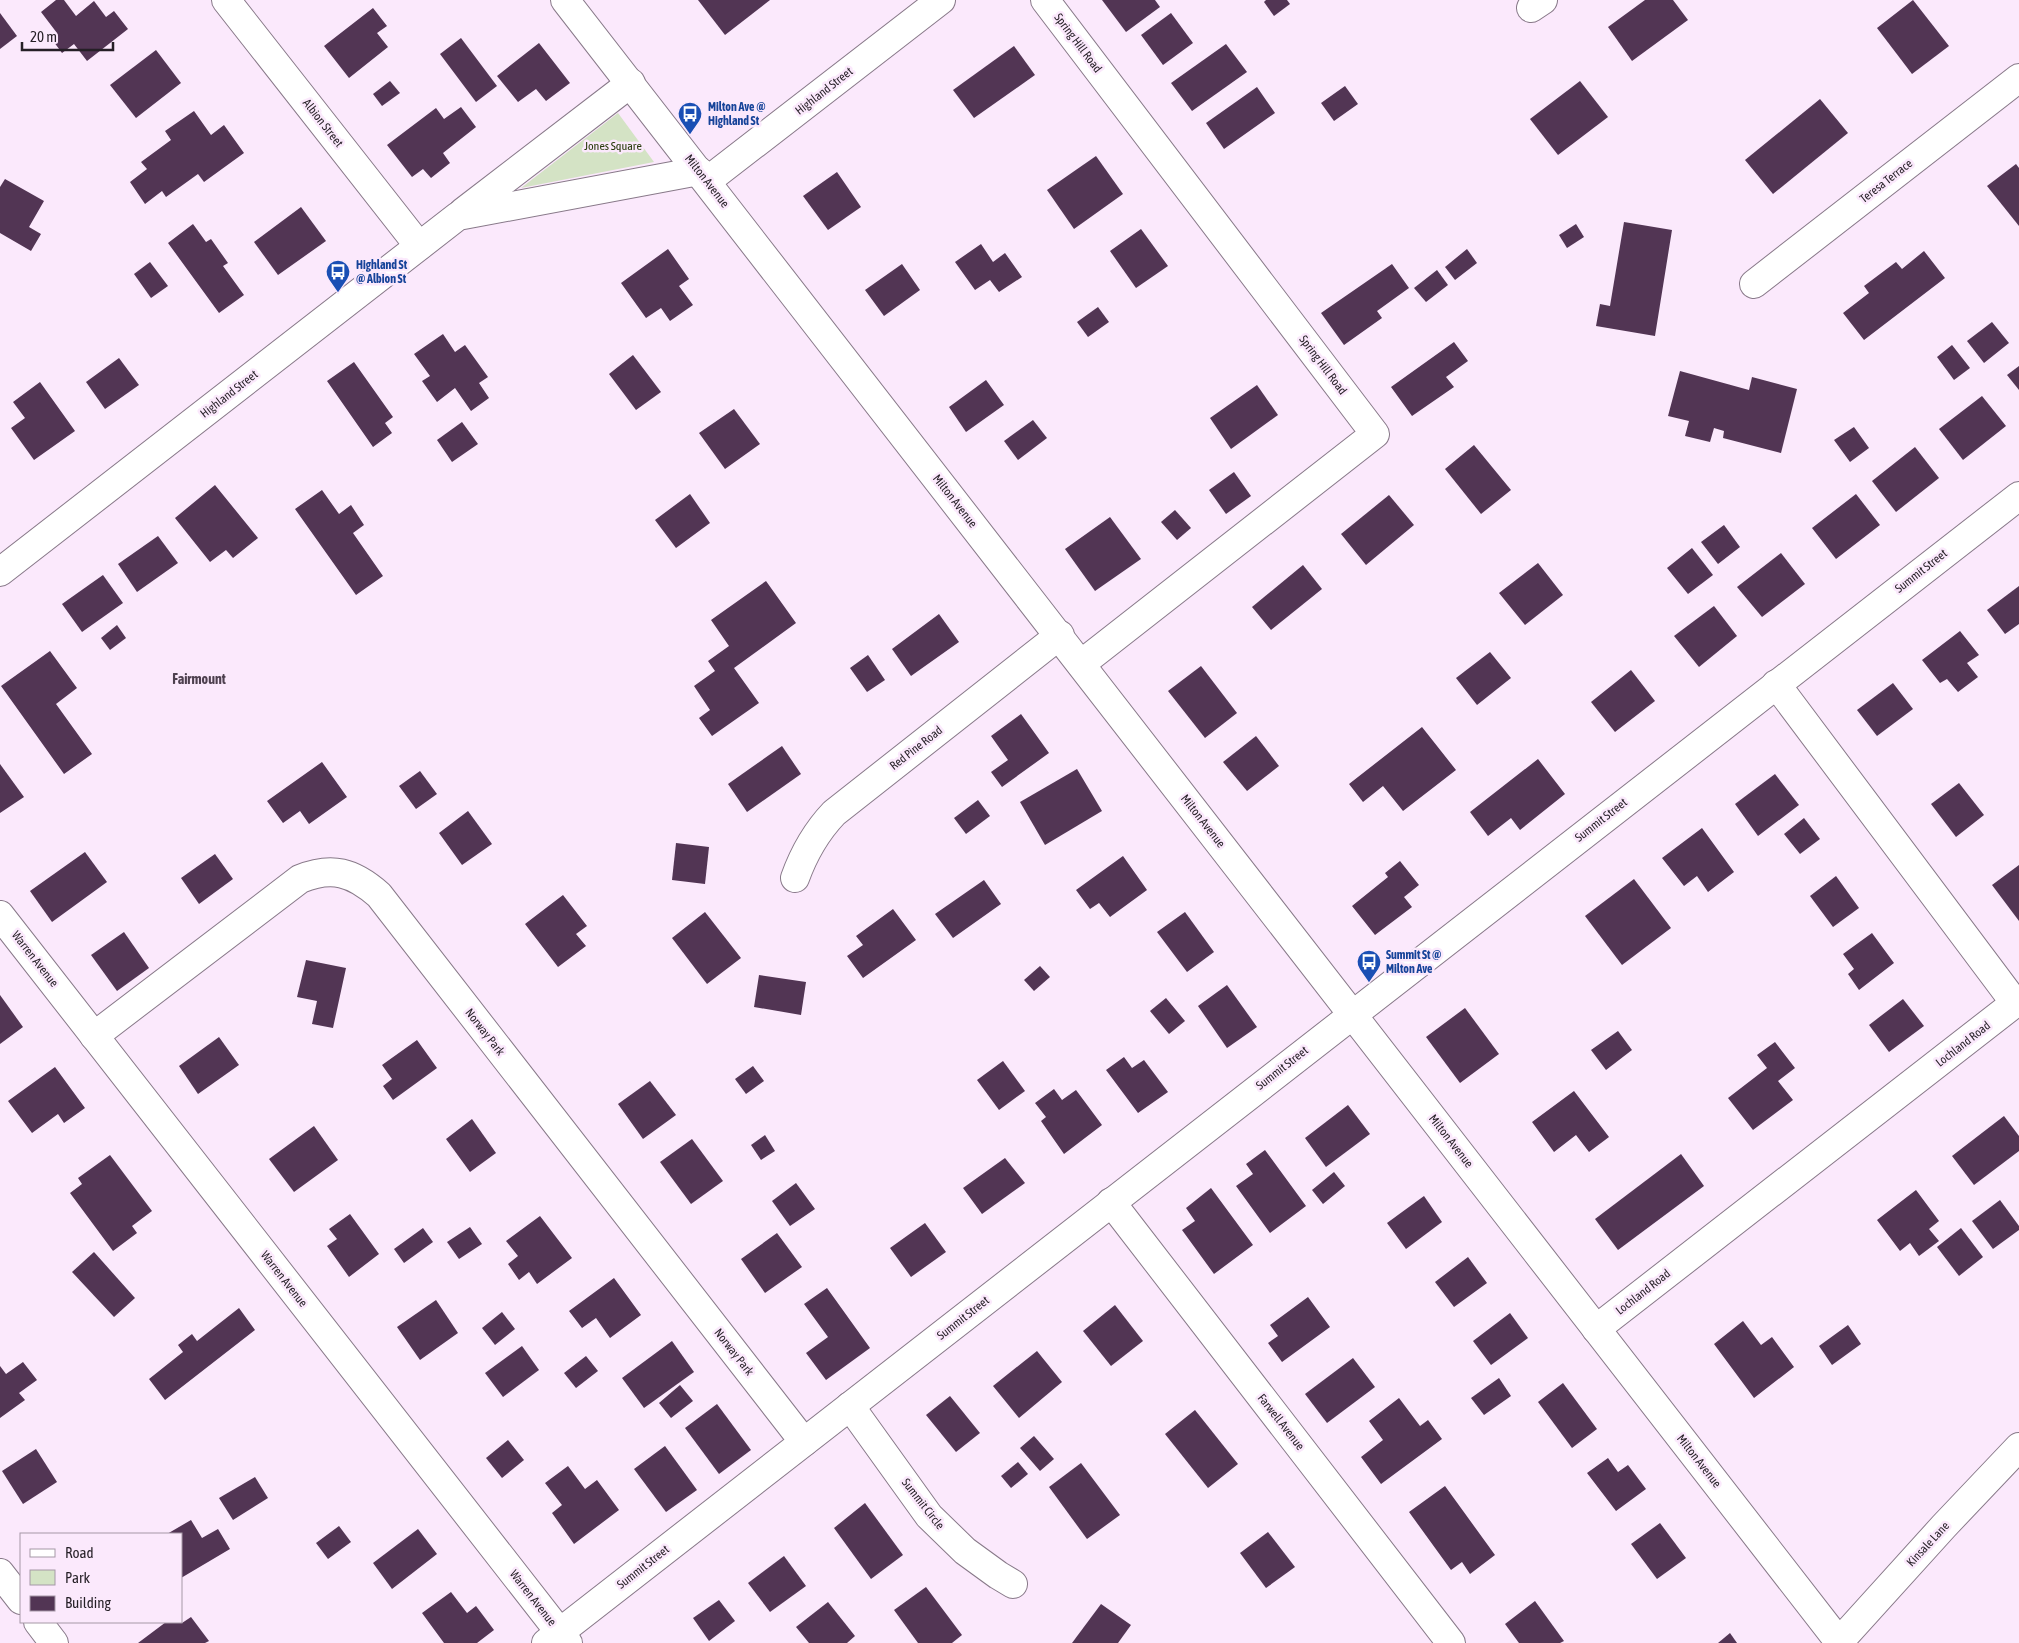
<svg xmlns="http://www.w3.org/2000/svg" width="2019" height="1643" font-family="'Asap Condensed',sans-serif">
<style>
.green{fill:#d4e3c5}
.building{fill:#523554}
.lines{fill:none;stroke-linecap:round;stroke-linejoin:round}
.street-casing{stroke:#887989;stroke-width:30}
.secondary-casing{stroke:#887989;stroke-width:30}
.street{stroke:#fff;stroke-width:28}
.secondary{stroke:#fff;stroke-width:28}
.labels{text-anchor:middle;dominant-baseline:central;stroke-width:5;stroke-linejoin:round;paint-order:stroke}
.street-label{font-size:12px;fill:#251f26;stroke:#fbe9fc}
.transit-label{font-size:12px;font-weight:bold;fill:#164399;stroke:#fbe9fc;text-anchor:start}
.park-label{font-size:12px;fill:#263909;stroke:#fbe9fc}
.neighbourhood-label{font-size:14px;font-weight:bold;fill:#4e404f;stroke:#fbe9fc}
</style>
<rect width="100%" height="100%" fill="#fbe9fc"/>
<!-- green -->
<path class="green" d="M618,113l36,49 -133,26z"/>
<!-- building -->
<g class="building">
<path d="M56,0h8l12,16 18,-15 12,16 8,-6 14,18 -41,32 -13,-17 -12,9 -11,-15 6,-5 -16,-21z"/>
<path d="M698,0h72l-45,35z"/>
<path d="M1102,0h53l5,7 -34,25z"/>
<path d="M1266,0h21l3,4 -16,12 -10,-14z"/>
<path d="M1645,0h28l15,20 -56,41 -24,-34z"/>
<path d="M1913,0l36,46 -37,28 -35,-46z"/>
<path d="M373,8l14,18 -10,7 11,14 -39,31 -25,-32z"/>
<path d="M0,13l17,23 -17,13z"/>
<path d="M1171,13l22,30 -30,22 -22,-30z"/>
<path d="M461,38l36,48 -21,16 -36,-48z"/>
<path d="M539,43l31,40 -24,18 -10,-12 -18,13 -21,-26z"/>
<path d="M1226,44l21,28 -55,39 -21,-28z"/>
<path d="M1014,46l21,29 -61,43 -21,-28z"/>
<path d="M156,50l25,33 -45,35 -26,-33z"/>
<path d="M390,81l10,12 -18,13 -9,-12z"/>
<path d="M1580,81l28,36 -50,38 -28,-36z"/>
<path d="M1345,86l13,18 -24,17 -13,-18z"/>
<path d="M1257,87l18,26 -51,36 -18,-26z"/>
<path d="M1820,99l28,34 -75,61 -28,-34z"/>
<path d="M461,107l15,20 -33,26 7,10 -19,15 -8,-9 -11,8 -25,-32 49,-37 8,11z"/>
<path d="M194,111l17,24 13,-10 20,28 -40,29 -6,-8 -32,23 -4,-6 -17,13 -15,-22 17,-13 -6,-7 30,-22 -6,-9z"/>
<path d="M1096,156l27,38 -49,35 -27,-39z"/>
<path d="M2016,164l3,4v58l-32,-40z"/>
<path d="M837,172l24,35 -33,23 -25,-34z"/>
<path d="M5,179l39,22 -15,26 12,7 -10,17 -31,-18v-46z"/>
<path d="M301,207l25,34 -48,34 -24,-33z"/>
<path d="M1624,222l48,8 -17,106 -59,-10 4,-22 10,2z"/>
<path d="M193,224l13,18 5,-3 17,24 -5,3 21,29 -25,18 -51,-70z"/>
<path d="M1576,224l8,13 -17,11 -8,-13z"/>
<path d="M1141,229l27,37 -32,22 -26,-37z"/>
<path d="M981,244l12,18 12,-9 17,24 -23,15 -9,-12 -15,10 -20,-28z"/>
<path d="M668,249l21,30 -10,7 14,19 -23,16 -9,-13 -15,10 -25,-35z"/>
<path d="M1467,249l10,14 -22,17 -10,-13z"/>
<path d="M1924,251l21,27 -81,62 -21,-27 26,-20 -5,-7 32,-24 6,7z"/>
<path d="M150,262l18,24 -17,12 -17,-24z"/>
<path d="M902,264l18,26 -36,26 -19,-26z"/>
<path d="M1392,264l17,24 -32,23 5,7 -38,27 -23,-32z"/>
<path d="M1437,270l11,15 -22,17 -12,-14z"/>
<path d="M1098,307l11,15 -21,15 -11,-15z"/>
<path d="M1992,322l17,21 -25,20 -17,-22z"/>
<path d="M443,334l12,18 10,-7 23,32 -9,6 10,15 -18,13 -16,-23 -18,14 -15,-21 8,-5 -16,-22z"/>
<path d="M1454,342l14,19 -22,16 8,10 -42,29 -21,-29z"/>
<path d="M1952,345l18,23 -16,12 -17,-23z"/>
<path d="M633,355l28,37 -25,18 -27,-36z"/>
<path d="M119,358l20,27 -34,24 -19,-27z"/>
<path d="M354,362l39,55 -8,6 7,10 -19,14 -46,-66z"/>
<path d="M2019,366v24l-12,-15z"/>
<path d="M1680,371l69,19 3,-13 45,12 -16,64 -58,-15 1,-7 -10,-3 -4,14 -25,-6 4,-15 -21,-5z"/>
<path d="M986,380l18,25 -38,27 -17,-25z"/>
<path d="M40,382l35,49 -41,29 -23,-32 14,-10 -12,-16z"/>
<path d="M1257,385l21,30 -47,34 -21,-31z"/>
<path d="M1982,396l24,30 -43,34 -24,-31z"/>
<path d="M734,409l26,35 -35,25 -26,-36z"/>
<path d="M1033,420l14,18 -29,22 -14,-19z"/>
<path d="M462,422l16,22 -26,18 -15,-22z"/>
<path d="M1854,427l15,21 -19,14 -16,-22z"/>
<path d="M1474,445l37,45 -30,24 -36,-45z"/>
<path d="M1915,447l24,31 -43,34 -24,-31z"/>
<path d="M1234,472l17,24 -25,18 -17,-24z"/>
<path d="M215,485l43,53 -25,20 -7,-8 -16,12 -35,-44z"/>
<path d="M322,490l17,24 12,-9 13,20 -11,8 30,43 -27,19 -61,-86z"/>
<path d="M690,494l20,29 -34,25 -21,-28z"/>
<path d="M1856,494l24,31 -44,34 -24,-31z"/>
<path d="M1389,495l25,30 -48,40 -25,-31z"/>
<path d="M1175,510l16,18 -14,12 -16,-18z"/>
<path d="M1110,517l31,42 -46,32 -30,-42z"/>
<path d="M1724,525l16,22 -22,17 -17,-22z"/>
<path d="M158,536l20,27 -41,29 -19,-28z"/>
<path d="M1692,548l21,27 -25,19 -21,-26z"/>
<path d="M1781,553l24,31 -43,33 -25,-30z"/>
<path d="M1538,563l25,32 -38,30 -26,-32z"/>
<path d="M1303,565l19,24 -51,41 -19,-23z"/>
<path d="M103,575l20,28 -41,29 -20,-28z"/>
<path d="M766,581l30,42 -62,45 25,35 -47,33 -13,-18 11,-8 -16,-24 21,-15 -7,-10 21,-15 -18,-26z"/>
<path d="M2019,586v38l-14,10 -18,-24z"/>
<path d="M1714,606l23,30 -38,31 -25,-31z"/>
<path d="M939,614l20,28 -48,34 -19,-27z"/>
<path d="M117,625l9,13 -16,12 -9,-12z"/>
<path d="M1960,631l19,24 -12,8 11,14 -20,15 -11,-13 -7,4 -18,-23z"/>
<path d="M50,651l27,37 -21,16 36,50 -28,20 -63,-88z"/>
<path d="M1490,652l21,26 -34,27 -21,-27z"/>
<path d="M868,655l17,25 -18,12 -17,-24z"/>
<path d="M1201,666l36,47 -32,25 -37,-47z"/>
<path d="M1631,670l24,31 -40,31 -24,-30z"/>
<path d="M1893,683l20,26 -36,27 -20,-26z"/>
<path d="M1021,714l28,39 -47,34 -11,-15 17,-12 -17,-24z"/>
<path d="M1422,727l34,43 -53,41 -20,-25 -20,16 -14,-18z"/>
<path d="M1256,736l23,30 -32,25 -24,-29z"/>
<path d="M782,746l19,28 -54,38 -19,-28z"/>
<path d="M1538,759l27,35 -45,36 -9,-12 -23,18 -18,-24z"/>
<path d="M322,762l25,35 -38,27 -9,-13 -17,12 -16,-22z"/>
<path d="M0,764l24,33 -24,16z"/>
<path d="M1077,769l25,42 -57,34 -25,-43z"/>
<path d="M420,771l17,23 -21,15 -17,-23z"/>
<path d="M1775,774l24,31 -41,31 -23,-32z"/>
<path d="M1959,783l25,32 -28,22 -25,-33z"/>
<path d="M978,800l12,16 -24,18 -12,-16z"/>
<path d="M468,811l24,33 -30,21 -23,-32z"/>
<path d="M1804,818l16,21 -20,15 -16,-20z"/>
<path d="M1702,828l32,44 -26,20 -11,-16 -13,10 -22,-28z"/>
<path d="M676,843l33,4 -4,37 -33,-4z"/>
<path d="M85,852l22,30 -55,40 -22,-31z"/>
<path d="M215,854l18,25 -34,25 -18,-26z"/>
<path d="M1123,856l24,34 -37,27 -11,-14 -9,6 -14,-19z"/>
<path d="M1400,861l19,24 -15,12 8,10 -37,28 -23,-29 36,-29 -3,-4z"/>
<path d="M2019,865v56l-27,-36z"/>
<path d="M1836,876l23,32 -26,19 -23,-31z"/>
<path d="M1634,879l37,49 -49,37 -37,-49z"/>
<path d="M984,880l17,24 -48,34 -18,-24z"/>
<path d="M563,895l24,31 -11,8 10,12 -28,21 -33,-43z"/>
<path d="M893,909l23,31 -53,38 -16,-22 16,-11 -7,-9z"/>
<path d="M705,912l36,46 -34,26 -35,-46z"/>
<path d="M1185,912l29,40 -27,20 -30,-40z"/>
<path d="M124,932l25,36 -32,23 -26,-36z"/>
<path d="M1872,933l22,30 -35,27 -11,-16 6,-5 -11,-15z"/>
<path d="M306,960l40,8 -13,60 -21,-4 5,-23 -20,-4z"/>
<path d="M1040,966l10,11 -16,14 -10,-11z"/>
<path d="M759,975l47,7 -5,33 -47,-8z"/>
<path d="M1227,985l30,42 -30,21 -29,-42z"/>
<path d="M0,995l23,32 -23,17z"/>
<path d="M1166,998l19,23 -16,13 -19,-23z"/>
<path d="M1903,999l21,27 -35,26 -20,-27z"/>
<path d="M1465,1008l34,46 -39,29 -34,-46z"/>
<path d="M1618,1031l14,19 -26,20 -15,-20z"/>
<path d="M219,1037l20,28 -41,29 -19,-28z"/>
<path d="M417,1040l20,28 -44,32 -10,-14 9,-7 -10,-14z"/>
<path d="M1775,1042l20,26 -17,13 15,19 -40,30 -25,-32 39,-30 -10,-13z"/>
<path d="M1124,1057l8,11 12,-8 24,32 -30,21 -32,-43z"/>
<path d="M1003,1061l22,30 -26,19 -22,-30z"/>
<path d="M753,1066l11,15 -18,13 -11,-15z"/>
<path d="M55,1067l30,41 -21,15 -6,-9 -26,19 -24,-32z"/>
<path d="M650,1081l26,34 -33,24 -25,-35z"/>
<path d="M1054,1089l8,11 14,-10 26,35 -38,29 -23,-33 5,-4 -11,-14z"/>
<path d="M1574,1091l35,46 -20,15 -13,-17 -22,17 -22,-30z"/>
<path d="M1348,1105l22,29 -44,33 -21,-29z"/>
<path d="M2004,1116l15,20v15l-45,34 -22,-29z"/>
<path d="M472,1119l24,34 -26,19 -24,-33z"/>
<path d="M314,1126l24,34 -44,32 -25,-33z"/>
<path d="M765,1135l10,16 -14,9 -10,-15z"/>
<path d="M692,1139l31,42 -32,23 -31,-42z"/>
<path d="M1265,1150l41,56 -36,27 -34,-47 17,-12 -7,-10z"/>
<path d="M1681,1154l23,32 -86,64 -23,-31z"/>
<path d="M110,1155l42,56 -20,15 5,7 -24,18 -43,-58 12,-9 -4,-6z"/>
<path d="M1005,1158l20,25 -43,31 -19,-26z"/>
<path d="M1334,1172l11,14 -22,18 -11,-14z"/>
<path d="M796,1183l19,26 -25,17 -18,-25z"/>
<path d="M1211,1188l42,57 -39,29 -32,-44 13,-9 -9,-13z"/>
<path d="M1916,1190l23,31 -10,8 10,12 -20,15 -9,-13 -10,8 -23,-31z"/>
<path d="M1424,1196l18,26 -36,27 -19,-26z"/>
<path d="M2000,1200l19,26v4l-26,19 -21,-28z"/>
<path d="M350,1214l29,40 -30,23 -22,-31 10,-7 -8,-10z"/>
<path d="M540,1216l32,42 -35,26 -8,-12 -10,8 -11,-16 10,-8 -12,-15z"/>
<path d="M925,1223l21,29 -35,25 -21,-29z"/>
<path d="M470,1227l12,17 -23,15 -12,-17z"/>
<path d="M423,1228l10,14 -29,21 -10,-14z"/>
<path d="M1961,1228l22,29 -24,19 -22,-29z"/>
<path d="M777,1233l25,34 -37,26 -24,-34z"/>
<path d="M94,1252l41,46 -21,19 -42,-45z"/>
<path d="M1468,1257l19,26 -33,24 -19,-25z"/>
<path d="M614,1278l27,37 -31,23 -14,-20 -14,10 -13,-17z"/>
<path d="M827,1288l43,60 -44,32 -20,-27 22,-16 -24,-33z"/>
<path d="M1308,1297l22,30 -48,35 -14,-19 10,-7 -8,-11z"/>
<path d="M436,1300l22,33 -38,27 -23,-33z"/>
<path d="M1115,1305l28,36 -32,25 -28,-35z"/>
<path d="M239,1308l16,22 -90,70 -16,-21 34,-27 -5,-7 14,-11 5,7z"/>
<path d="M502,1312l13,17 -20,16 -13,-17z"/>
<path d="M1510,1313l18,25 -37,27 -18,-24z"/>
<path d="M1743,1321l18,24 11,-8 22,30 -40,31 -40,-54z"/>
<path d="M1848,1325l13,19 -29,21 -13,-19z"/>
<path d="M672,1341l22,31 -50,36 -22,-30z"/>
<path d="M522,1346l17,24 -36,27 -18,-24z"/>
<path d="M1037,1351l25,31 -43,36 -26,-32z"/>
<path d="M586,1356l12,15 -22,17 -12,-15z"/>
<path d="M1353,1358l22,29 -48,36 -22,-29z"/>
<path d="M23,1362l14,18 -18,13 6,7 -25,18v-52l6,8z"/>
<path d="M1499,1378l12,18 -27,19 -13,-17z"/>
<path d="M1563,1383l34,46 -25,19 -34,-46z"/>
<path d="M680,1385l13,16 -22,17 -12,-15z"/>
<path d="M950,1396l30,37 -24,19 -30,-37z"/>
<path d="M1399,1398l21,28 8,-6 14,19 -61,45 -20,-27 22,-17 -14,-19z"/>
<path d="M717,1404l34,46 -32,24 -34,-46z"/>
<path d="M1195,1410l43,54 -30,24 -43,-54z"/>
<path d="M1034,1436l20,23 -14,12 -20,-23z"/>
<path d="M508,1440l16,20 -22,18 -16,-20z"/>
<path d="M665,1446l32,44 -31,22 -32,-43z"/>
<path d="M36,1449l21,33 -34,22 -21,-33z"/>
<path d="M1608,1458l10,14 10,-7 18,24 -30,22 -29,-38z"/>
<path d="M1018,1462l10,12 -17,14 -10,-12z"/>
<path d="M1081,1463l39,52 -33,24 -38,-52z"/>
<path d="M568,1466l17,23 12,-9 22,30 -45,34 -22,-31 10,-8 -17,-22z"/>
<path d="M255,1477l13,21 -35,22 -14,-22z"/>
<path d="M1445,1486l50,69 -25,19 -8,-12 -11,8 -42,-58z"/>
<path d="M865,1503l38,52 -32,24 -37,-51z"/>
<path d="M191,1520l11,18 16,-9 12,20 -49,29v-44h-14z"/>
<path d="M1660,1523l26,35 -29,21 -26,-35z"/>
<path d="M339,1526l12,16 -23,17 -12,-16z"/>
<path d="M418,1529l19,25 -45,35 -19,-26z"/>
<path d="M1268,1532l27,35 -29,21 -26,-35z"/>
<path d="M784,1556l22,30 -36,26 -22,-29z"/>
<path d="M926,1587l36,48 -10,8h-34l-24,-33z"/>
<path d="M451,1592l16,21 9,-7 18,24 -17,13h-33l-22,-30z"/>
<path d="M719,1600l16,21 -26,20 -16,-23z"/>
<path d="M1535,1601l29,40 -4,2h-41l-14,-19z"/>
<path d="M828,1602l27,34 -8,7h-38l-13,-16z"/>
<path d="M1101,1604l30,21 -13,18h-46z"/>
<path d="M191,1617l18,24 -4,2h-67l28,-21h15l1,1z"/>
<path d="M1730,1633l7,10h-19z"/>
</g>
<g class="lines">
<defs>
<g id="street">
<path d="M226,0l193,246"/>
<path d="M565,0l1275,1643"/>
<path d="M1045,0l330,434 -294,230"/>
<path d="M1531,8l12,-8"/>
<path d="M707,181l234,-181"/>
<path d="M463,212l168,-129"/>
<path d="M1754,284l265,-206"/>
<path d="M0,572l458,-356 241,-45"/>
<path d="M795,878c9,-25 20,-45 39,-65l226,-178"/>
<path d="M0,915l568,728"/>
<path d="M94,1036l206,-157c32,-13 53,-7 79,16l425,547"/>
<path d="M1111,1202l340,441"/>
<path d="M1596,1329l419,-326 -239,-319"/>
<path d="M850,1406l79,110 36,35 33,24 15,9"/>
<path d="M1839,1642l105,-116 75,-79"/>
<path d="M546,1643l1473,-1147"/>
</g>
<g id="secondary">
<path d="M0,1573l21,27"/>
<path d="M38,1622l16,21"/>
</g>
</defs>
<!-- street casing -->
<use href="#street" class="street-casing"/>
<!-- secondary casing -->
<use href="#secondary" class="secondary-casing"/>
<!-- street -->
<use href="#street" class="street"/>
<!-- secondary -->
<use href="#secondary" class="secondary"/>
</g>
<!-- icons -->
<defs>
<symbol id="bus-pin" viewBox="-11 -11 22 30"><path d="M0 17L-7.5 6A9.5 9.5 0 1 1 7.5 6Z" fill="#1a4fb4" stroke="#fbe9fc"/><path d="M-5-6H5V4H4V6H2V4H-2V6H-4V4H-5ZM-3.5-4V0h7V-4ZM-3.5 1.2v1.5H-2V1.2ZM2 1.2v1.5H3.5V1.2Z" fill="#fff"/></symbol>
</defs>
<g fill-rule="evenodd">
<use href="#bus-pin" x="676" y="100" width="28" height="38"/>
<use href="#bus-pin" x="324" y="258" width="28" height="38"/>
<use href="#bus-pin" x="1355" y="948" width="28" height="38"/>
</g>
<g class="labels">
<!-- street labels -->
<g class="street-label">
<text transform="translate(1078 43) rotate(53)">Spring Hill Road</text>
<text transform="translate(824 91) rotate(-38)">Highland Street</text>
<text transform="translate(323 123) rotate(52)">Albion Street</text>
<text transform="translate(707 181) rotate(52)">Milton Avenue</text>
<text transform="translate(1886 181) rotate(-38)">Teresa Terrace</text>
<text transform="translate(1323 365) rotate(53)">Spring Hill Road</text>
<text transform="translate(229 394) rotate(-38)">Highland Street</text>
<text transform="translate(955 501) rotate(52)">Milton Avenue</text>
<text transform="translate(1921 571) rotate(-38)">Summit Street</text>
<text transform="translate(916 748) rotate(-38)">Red Pine Road</text>
<text transform="translate(1601 820) rotate(-38)">Summit Street</text>
<text transform="translate(1203 821) rotate(52)">Milton Avenue</text>
<text transform="translate(35 959) rotate(52)">Warren Avenue</text>
<text transform="translate(485 1032) rotate(52)">Norway Park</text>
<text transform="translate(1963 1044) rotate(-38)">Lochland Road</text>
<text transform="translate(1282 1068) rotate(-38)">Summit Street</text>
<text transform="translate(1451 1141) rotate(52)">Milton Avenue</text>
<text transform="translate(284 1279) rotate(52)">Warren Avenue</text>
<text transform="translate(1643 1292) rotate(-38)">Lochland Road</text>
<text transform="translate(963 1318) rotate(-38)">Summit Street</text>
<text transform="translate(734 1352) rotate(52)">Norway Park</text>
<text transform="translate(1281 1422) rotate(52)">Farwell Avenue</text>
<text transform="translate(1699 1461) rotate(52)">Milton Avenue</text>
<text transform="translate(923 1504) rotate(52)">Summit Circle</text>
<text transform="translate(1928 1544) rotate(-47)">Kinsale Lane</text>
<text transform="translate(643 1567) rotate(-38)">Summit Street</text>
<text transform="translate(533 1598) rotate(52)">Warren Avenue</text>
</g>
<!-- transit labels -->
<g class="transit-label">
<text x="708" y="107">Milton Ave @<tspan x="708" dy="14">Highland St</tspan></text>
<text x="356" y="265">Highland St<tspan x="356" dy="14">@ Albion St</tspan></text>
<text x="1386" y="955">Summit St @<tspan x="1386" dy="14">Milton Ave</tspan></text>
</g>
<!-- park labels -->
<g class="park-label">
<text x="613" y="146">Jones Square</text>
</g>
<!-- neighbourhood labels -->
<g class="neighbourhood-label">
<text x="199" y="679">Fairmount</text>
</g>
</g>
<!-- legend -->
<rect x="20" y="1533" width="162" height="90" fill="#fbe9fc" stroke="#a598a6"/>
<rect x="30" y="1549" width="25" height="8" fill="#ffffff" stroke="#a598a6"/>
<text x="65" y="1558" font-size="15" fill="#251f26">Road</text>
<rect x="30" y="1570" width="25" height="15" fill="#d4e3c5" stroke="#a598a6"/>
<text x="65" y="1583" font-size="15" fill="#251f26">Park</text>
<rect x="30" y="1596" width="25" height="15" fill="#523554" stroke="#a598a6"/>
<text x="65" y="1608" font-size="15" fill="#251f26">Building</text>
<!-- scale -->
<path d="M22 42v8h91v-8" fill="none" stroke="#251f26" stroke-width="2.5"/>
<text x="30" y="42" font-size="15" fill="#251f26" stroke="#fbe9fc" stroke-width="4" paint-order="stroke">20 m</text>
</svg>
